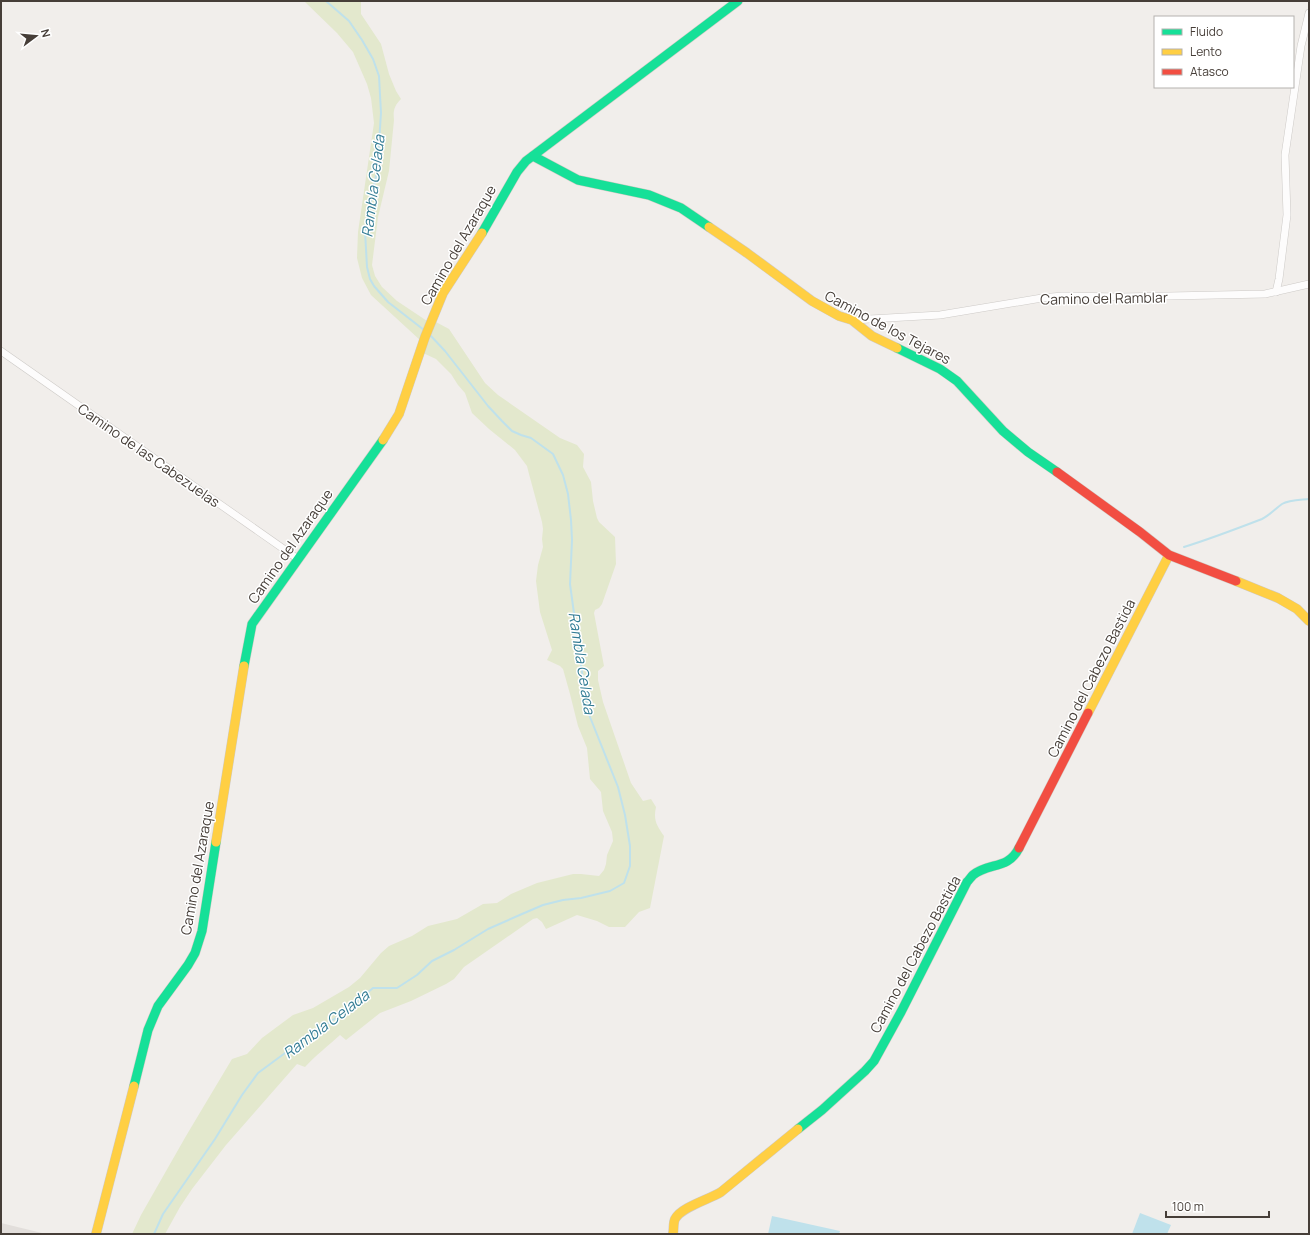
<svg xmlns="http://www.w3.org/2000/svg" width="1310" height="1235" font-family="Manrope,sans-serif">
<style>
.industrial{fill:#e2dedb}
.green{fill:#e3e8cd}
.water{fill:#bfe1eb}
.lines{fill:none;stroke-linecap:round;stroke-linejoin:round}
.stream{stroke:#bfe1eb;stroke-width:2}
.street-casing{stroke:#cdcac7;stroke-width:8}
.fast-casing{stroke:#d0cac3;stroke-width:10}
.slow-casing{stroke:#d0cac3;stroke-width:10}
.jam-casing{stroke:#d0cac3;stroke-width:10}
.street{stroke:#fdfcfc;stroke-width:7}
.fast{stroke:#16e098;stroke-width:9}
.slow{stroke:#ffcf43;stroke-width:9}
.jam{stroke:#f24e42;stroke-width:9}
.labels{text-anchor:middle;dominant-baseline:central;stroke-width:3;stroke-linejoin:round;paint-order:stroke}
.street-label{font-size:14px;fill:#463e38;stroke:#fff}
.water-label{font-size:15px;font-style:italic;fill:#327c94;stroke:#fff}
</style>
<rect width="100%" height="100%" fill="#f1eeeb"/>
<!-- industrial -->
<path class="industrial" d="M1,1223l41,10v1h-41z"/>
<!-- green -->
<g class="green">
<path d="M304,1h57v13l20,30 8,30 7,17 5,8c-7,7 -8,12 -7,21l-5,51 -11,46 -6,48 3,11 7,11 15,14 30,20 -7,19 -49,-45 -9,-17 -5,-20 1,-26 16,-109 -3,-25 -4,-14 -14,-32 -16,-19z"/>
<path d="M434,321l15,8 36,54 13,12 62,43 17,7 7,9 -1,13 8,15 2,19 4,17 2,4 16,15 1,27 -14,40 -3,4 -4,2 -1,3 10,53 -6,5v9l5,22 28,81 12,18 8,-2 5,8c-3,13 1,19 8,29l-14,72 -11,4 -14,15h-16l-12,-6 -20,-6 -31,14 -4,-7 -5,-4 -4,1 -69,48 -10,12 -8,5 -35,17 -31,12 -34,27 -6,-5c-12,11 -24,20 -35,32l-8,-3 -71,81 -34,44 -12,18 -15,27h-33l9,-19 45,-79 46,-77 15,-5 15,-16 31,-23 20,-7 36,-21 11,-9 21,-25 8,-7 23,-10 16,-10 29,-7 26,-15 14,-1 14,-9 26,-11 36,-9h8l18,2 5,-6 2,-6 1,-9 6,-14 -1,-9 -9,-21 -2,-19 -11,-13 -3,-31 -9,-22 -8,-32 -7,-25 -3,-3 -13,-6 5,-10 -12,-38 -3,-23 -1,-8 2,-16 5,-18 -1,-8 1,-10 -1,-7 -13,-48 -2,-8 -12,-16 -26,-21 -17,-16 -7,-20 -7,-8 -7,-11 -15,-15 -13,-6z"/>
</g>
<!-- water -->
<g class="water">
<path d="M1140,1213l31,12 -4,9h-35z"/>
<path d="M772,1216l68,15 -1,3h-71z"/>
</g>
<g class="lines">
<!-- stream -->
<g class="stream">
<path d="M326,1l23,20 13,19 11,19 6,17 2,37 -3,45 -2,18 -11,55 2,36 3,12 4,7 14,16 36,28"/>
<path d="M1184,547c26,-8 52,-18 78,-28 8,-4 13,-10 20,-15 7,-4 19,-4 27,-5"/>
<path d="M154,1234l9,-20 52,-75 27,-44 16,-22 42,-31 42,-28 31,-26h24l20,-13 15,-14 22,-11 34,-21 34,-15 21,-9 20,-5 18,-2 29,-7 14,-8 6,-17v-20l-5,-31 -7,-28 -28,-70 -5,-23 -15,-110 2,-44 -1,-20 -3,-26 -5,-19 -10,-21 -22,-16 -10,-3 -9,-4 -10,-10 -14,-15 -43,-55 -15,-16"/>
</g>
<defs>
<g id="street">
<path d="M1276,292l3,-13 8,-64 -2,-60 16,-109 8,-33"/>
<path d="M852,320l88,-5 102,-17 20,-2 59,1 144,-3 44,-10"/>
<path d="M1,351l297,208"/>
</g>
<g id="fast">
<path d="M533,156l45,24 71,15 32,13 28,19"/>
<path d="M482,233l35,-61 9,-11 212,-160"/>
<path d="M897,348l43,21 17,12 46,50 25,21 29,20"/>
<path d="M244,666l8,-42 131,-184"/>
<path d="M134,1086l14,-56 10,-24 30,-41 7,-12 7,-22 14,-89"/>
<path d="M798,1129l24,-19 43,-39 9,-10 27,-49 66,-130c2,-2 4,-5 6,-7 16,-13 35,-5 46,-27"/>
</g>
<g id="slow">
<path d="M709,227l38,26 65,48 27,15 13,4 20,16 25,12"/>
<path d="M383,440l16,-26 26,-77 18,-44 39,-60"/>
<path d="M1236,581l42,17 19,11 12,12"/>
<path d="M1088,713l81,-158"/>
<path d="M216,842l28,-176"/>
<path d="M96,1234l38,-148"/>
<path d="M673,1234c1,-5 0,-11 2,-15 6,-12 35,-20 46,-27l77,-63"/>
</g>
<g id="jam">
<path d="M1057,472l83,60 29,23 67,26"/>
<path d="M1019,848l69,-135"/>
</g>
</defs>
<!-- street casing -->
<use href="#street" class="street-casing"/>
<!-- fast casing -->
<use href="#fast" class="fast-casing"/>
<!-- slow casing -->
<use href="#slow" class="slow-casing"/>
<!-- jam casing -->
<use href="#jam" class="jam-casing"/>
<!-- street -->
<use href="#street" class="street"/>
<!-- fast -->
<use href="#fast" class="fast"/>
<!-- slow -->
<use href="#slow" class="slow"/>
<!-- jam -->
<use href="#jam" class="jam"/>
</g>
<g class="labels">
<!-- street labels -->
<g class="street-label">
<text transform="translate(458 245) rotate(-60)">Camino del Azaraque</text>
<text transform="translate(1104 298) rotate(-1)">Camino del Ramblar</text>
<text transform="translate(888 327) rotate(28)">Camino de los Tejares</text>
<text transform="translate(149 455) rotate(35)">Camino de las Cabezuelas</text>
<text transform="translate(290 546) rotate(-55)">Camino del Azaraque</text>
<text transform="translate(1091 678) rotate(-63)">Camino del Cabezo Bastida</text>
<text transform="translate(197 868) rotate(-80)">Camino del Azaraque</text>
<text transform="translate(915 954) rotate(-62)">Camino del Cabezo Bastida</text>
</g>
<!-- water labels -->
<g class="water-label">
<text transform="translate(373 186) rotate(-83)">Rambla Celada</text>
<text transform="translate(582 663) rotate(81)">Rambla Celada</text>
<text transform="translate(326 1024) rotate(-37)">Rambla Celada</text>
</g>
</g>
<!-- border -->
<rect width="1310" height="1235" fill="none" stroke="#463e38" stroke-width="4"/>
<!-- legend -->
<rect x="1154" y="16" width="140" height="72" fill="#ffffff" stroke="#b5b2af"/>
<rect x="1162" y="29" width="20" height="6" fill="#16e098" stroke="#b5b2af"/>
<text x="1190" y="36" font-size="12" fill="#463e38">Fluido</text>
<rect x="1162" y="49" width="20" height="6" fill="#ffcf43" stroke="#b5b2af"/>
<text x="1190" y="56" font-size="12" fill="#463e38">Lento</text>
<rect x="1162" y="69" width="20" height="6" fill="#f24e42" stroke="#b5b2af"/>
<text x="1190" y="76" font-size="12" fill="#463e38">Atasco</text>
<!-- north arrow -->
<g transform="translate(36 36) rotate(74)" stroke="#ffffff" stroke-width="3" paint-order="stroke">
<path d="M0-3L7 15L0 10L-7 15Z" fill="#463e38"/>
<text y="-6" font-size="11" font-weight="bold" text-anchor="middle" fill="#463e38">N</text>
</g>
<!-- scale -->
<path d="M1166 1211v6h103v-6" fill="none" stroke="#463e38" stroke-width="2"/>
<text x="1172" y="1211" font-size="12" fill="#463e38" stroke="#ffffff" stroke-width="3" paint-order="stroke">100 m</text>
</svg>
